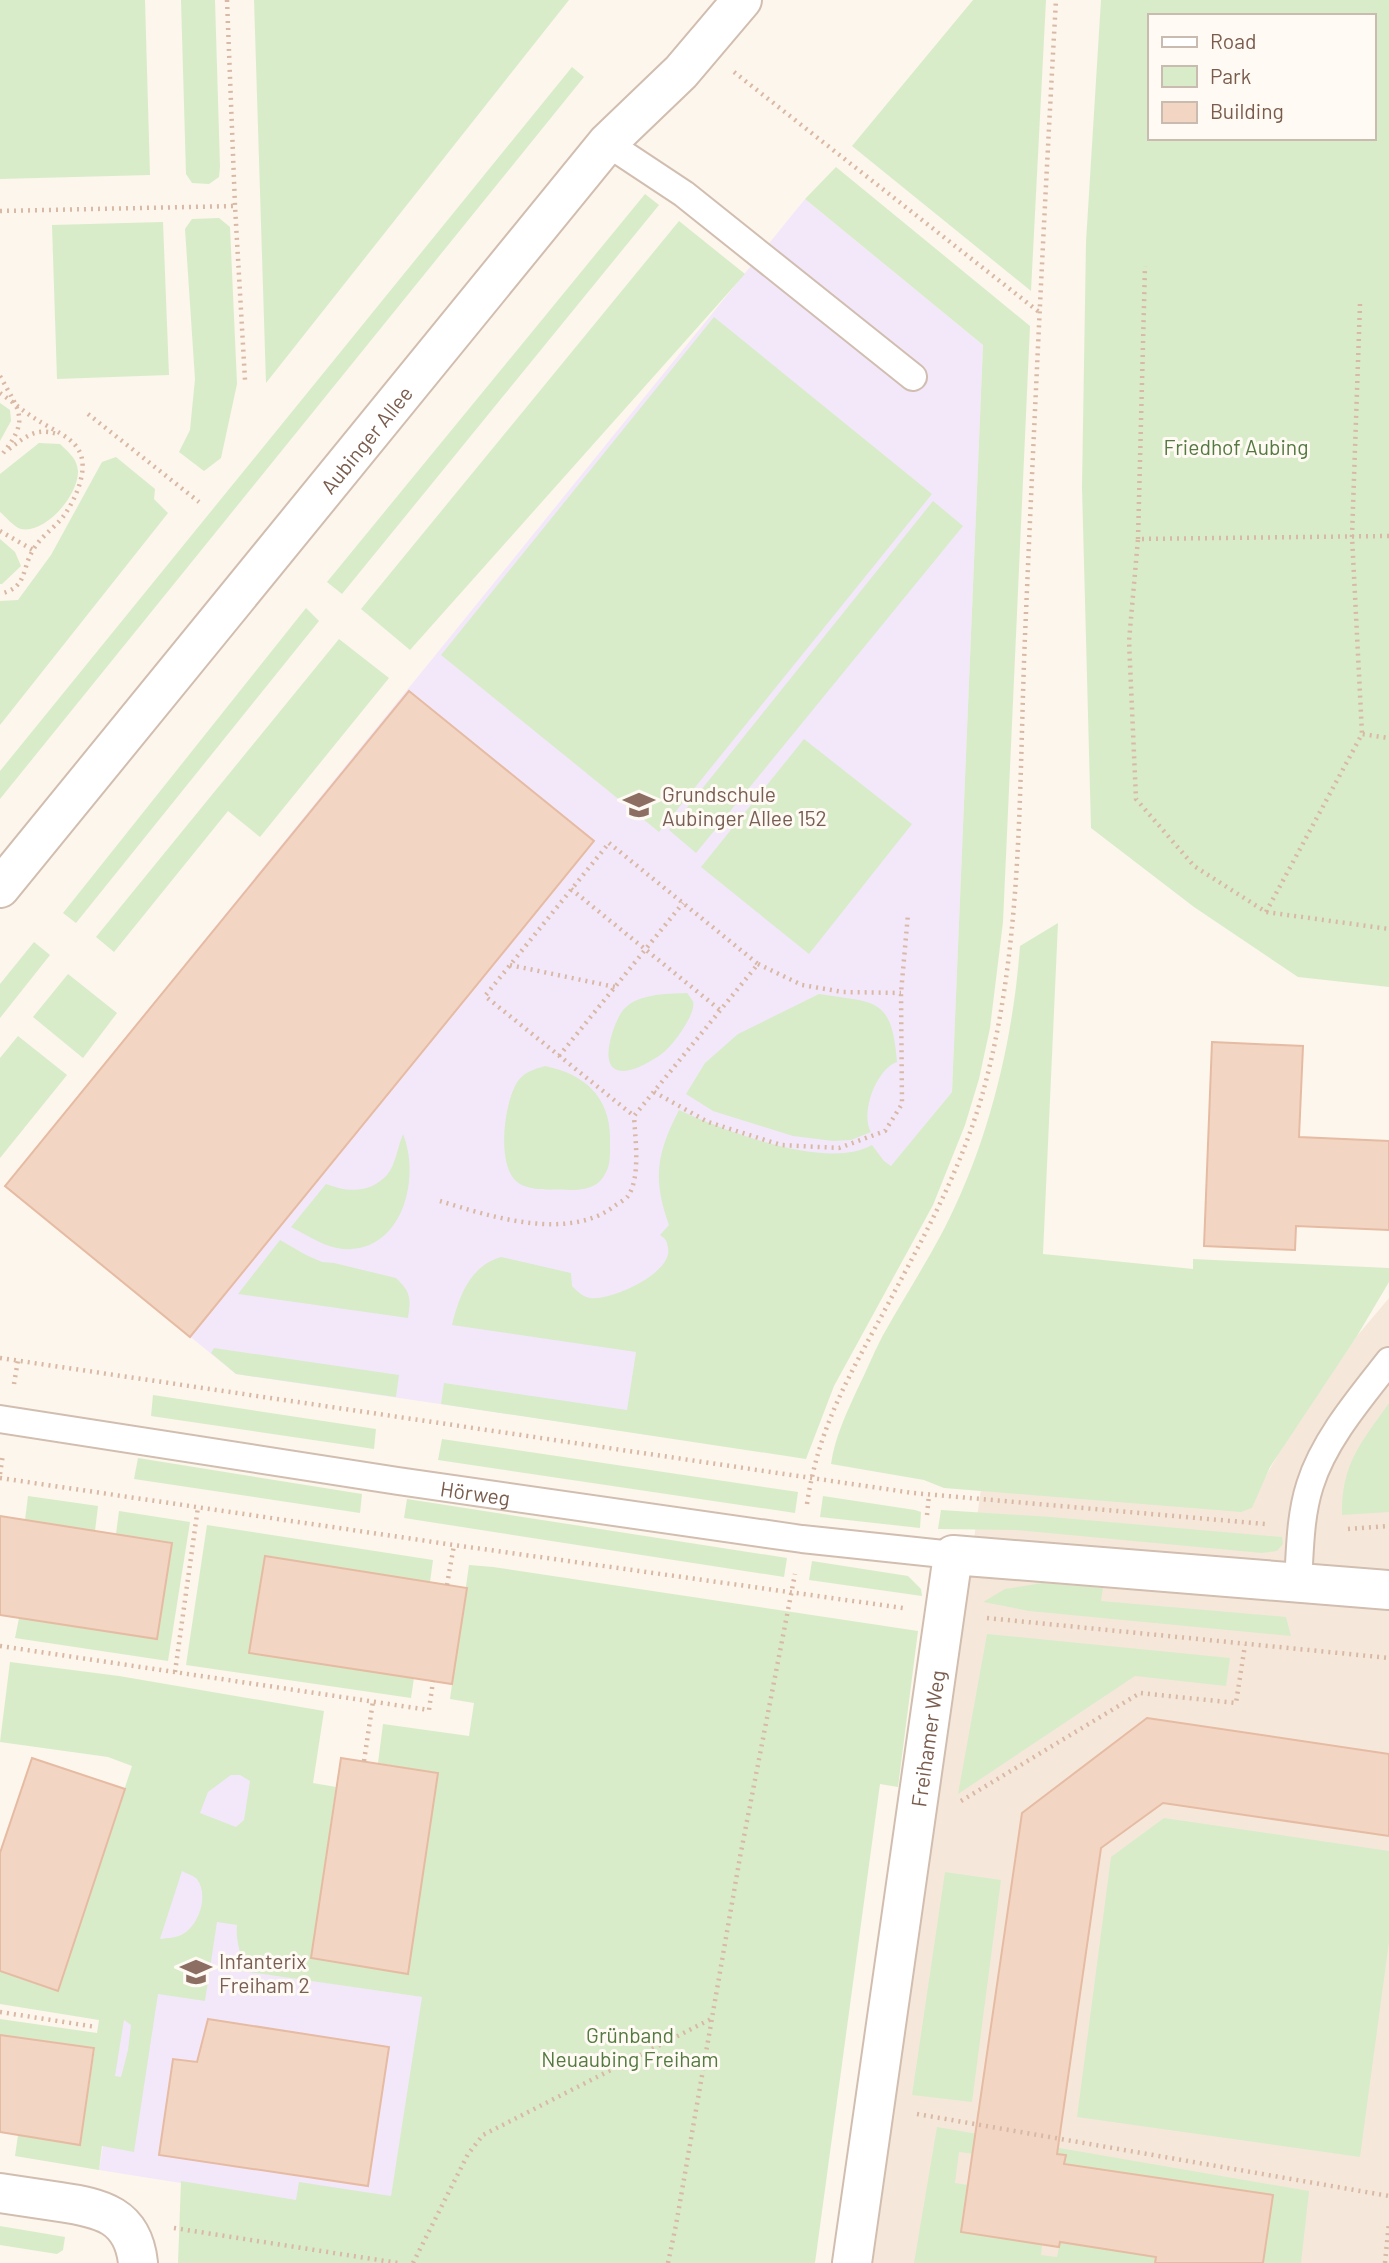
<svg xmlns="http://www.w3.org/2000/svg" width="1389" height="2263" font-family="Barlow,sans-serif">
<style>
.residential{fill:#f5e8da}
.education{fill:#f3e8fa}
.green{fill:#d8ecc9;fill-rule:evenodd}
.building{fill:#f3d5c3;stroke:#e6bba3;stroke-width:2}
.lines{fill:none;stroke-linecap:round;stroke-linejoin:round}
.lane-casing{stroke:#d1beb0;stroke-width:30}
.street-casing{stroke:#d1beb0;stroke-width:42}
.path{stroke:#d9b8a5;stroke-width:4.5;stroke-dasharray:2 5;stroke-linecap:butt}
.lane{stroke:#fff;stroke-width:26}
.street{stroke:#fff;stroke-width:38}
.labels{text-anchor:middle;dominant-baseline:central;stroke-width:6;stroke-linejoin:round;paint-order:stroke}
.street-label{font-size:21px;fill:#7a5c4d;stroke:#fffaf3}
.park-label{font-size:21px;fill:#537a41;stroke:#fffaf3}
.education-label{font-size:21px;fill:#785e54;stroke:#fffaf3;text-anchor:start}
</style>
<rect width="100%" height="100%" fill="#fdf6ec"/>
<!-- residential -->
<path class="residential" d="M1389,1298v965h-516l108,-774 269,14 43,-74 64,-93z"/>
<!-- education -->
<g class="education">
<path d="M805,199l178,146 -31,747 -281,346 -435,-64 -231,-188z"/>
<path d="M222,1726l59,9 -22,238 164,24 -35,219 -289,-46 26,-159z"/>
</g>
<!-- green -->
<g class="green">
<path d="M0,0h145l5,175 -150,4z"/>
<path d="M181,0h34l5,167 -1,10 -10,7 -17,-1 -6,-9z"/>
<path d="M254,0h315l-303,383z"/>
<path d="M973,0h73l-15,291 -179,-145z"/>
<path d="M1101,0h288v987l-91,-10 -104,-70 -103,-79 -9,-341 4,-245zM1149,16h224v122h-224z"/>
<path d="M572,67l12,10 -584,722v-28z"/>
<path d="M836,167l194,159 -27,596 -13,106 -11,51 -14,46 -32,80 -99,181 -28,73 -365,-55 3,-21 183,27 9,-58 -184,-27c7,-29 18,-59 49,-68l70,16 1,13c6,6 10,10 18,12 21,3 83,-25 78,-50 -1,-7 -2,-9 -8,-13l9,-10c-17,-47 -12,-72 10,-115 44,20 148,61 193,35l12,16 7,5 61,-74 31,-747 -178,-146z"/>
<path d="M645,194l14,11 -317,389 -15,-12z"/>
<path d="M219,218l11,9 7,157 -16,74 -17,13 -25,-19 11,-22 5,-51 -10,-150 7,-10z"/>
<path d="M679,221l66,53 -335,376 -49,-41z"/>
<path d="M163,222l6,153 -112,4 -5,-154z"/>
<path d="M714,317l218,177 -273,338 -218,-177z"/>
<path d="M0,403l10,7 1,11 -11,20z"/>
<path d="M39,443l21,1c8,8 17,14 18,27 1,23 -32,63 -57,58 -7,-2 -15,-12 -21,-17v-38z"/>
<path d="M116,457l39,32 -1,10 14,14 -168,212v-124l18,-1 33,-45 51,-93z"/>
<path d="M933,501l30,25 -267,327 -27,-23z"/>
<path d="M0,539l15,13 6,14 -19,18h-2z"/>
<path d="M306,608l13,13 -243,302 -13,-10z"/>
<path d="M339,639l50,39 -129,159 -32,-26 -114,141 -18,-15z"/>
<path d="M804,739l108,85 -103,130 -108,-87z"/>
<path d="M1058,923l-15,331 150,15v-10l196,9v14l-32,54 -87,131 -18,41 -11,4 -297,-24 -20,-8 -93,-16c4,-27 15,-50 26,-74 9,-18 16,-36 25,-53 20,-36 42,-70 61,-106 45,-86 70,-189 77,-285z"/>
<path d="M34,942l16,13 -50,63v-34z"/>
<path d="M68,974l49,39 -34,45 -50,-41z"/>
<path d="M687,993c1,1 5,7 6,8 4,12 -20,44 -29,51 -7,6 -24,16 -34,18 -36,9 -18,-43 -9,-57 13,-20 45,-19 66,-20z"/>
<path d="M819,994c56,9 73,2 78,68 -21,7 -37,52 -26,70l-20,8 -18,1 -40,-5 -80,-25 -27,-17 19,-31 33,-29z"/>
<path d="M18,1036l49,39 -67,83v-100z"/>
<path d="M545,1066c41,8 67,33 65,77 0,10 1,22 -5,31 -7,14 -21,16 -36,16 -16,-1 -39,2 -52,-8 -21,-17 -13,-81 1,-101 6,-9 17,-12 27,-15z"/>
<path d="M403,1134c17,41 2,112 -52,115 -21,2 -42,-13 -60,-22l35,-43c21,8 43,10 61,-9 8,-9 11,-29 16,-41z"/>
<path d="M280,1240l26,15 16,7 12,1 62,15c15,14 15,20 12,40l-170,-24z"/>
<path d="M214,1348l185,27 -3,22 -160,-23 -25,-21z"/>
<path d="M153,1395l223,34 -2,20 -223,-33z"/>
<path d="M1389,1403v109l-47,3c-1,-51 19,-72 47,-112z"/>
<path d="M442,1439l356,53 -3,21 -357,-53z"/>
<path d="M138,1458l224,36 -2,19 -226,-34z"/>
<path d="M28,1496l70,10 -3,25 -70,-11z"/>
<path d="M823,1496l92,14 6,2 -1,16 -100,-11z"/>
<path d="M407,1499l380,59 -3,19 -380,-59z"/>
<path d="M941,1510l110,7 231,20 1,7 -6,7 -15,2 -247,-23 -77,-1z"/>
<path d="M119,1511l71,11 -22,139 -153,-23 4,-20 138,21 15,-96 -56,-9z"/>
<path d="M207,1525l226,35 -3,22 -165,-25 -15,96 164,25 -3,20 -225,-33z"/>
<path d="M812,1561l96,15 13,13 1,7 -113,-16z"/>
<path d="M469,1565l24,2 425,64 -20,156 -18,-3 -65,479h-637l3,-82 115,19 3,-18 92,14 31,-199 -181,-26c2,-16 -6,-29 -4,-46l-20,-3 -12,79 -47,-7 -24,158 -32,-6 -3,24 -84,-14 3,-21 62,9 15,-96 -95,-13v-16l97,14 2,-13 -99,-16v-33l58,20 74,-225 -24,-9 -108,-15 10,-80 109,14 205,35 -11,72 23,4 -25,170 96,16 31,-200 -60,-10 5,-39 86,12 5,-33 -24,-4zM231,1775h9l10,6 -6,39 -8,7 -36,-14 8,-21zM182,1871c5,3 11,4 15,8 12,16 2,46 -14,55 -6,4 -16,4 -23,5zM124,2020l7,5 -3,25 -7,27 -6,-1z"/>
<path d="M1042,1583l61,5 -2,13 185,16 5,19 -262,-25 -46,-9 22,-13z"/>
<path d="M987,1634l243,24 -4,28 -91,-10 -177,118z"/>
<path d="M1164,1818l225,33v91l-29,215 -283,-40 34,-260z"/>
<path d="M945,1872l56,8 -29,222 -60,-7z"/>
<path d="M937,2127l372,64 -8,72h-38l10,-68 -209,-31 1,-9 -51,-7 -2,11 -53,-7 -4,31 13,2 -7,47 81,13 -1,10 16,2 3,-15 96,15 -1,6h-241z"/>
<path d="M0,2226l65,11 -2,13 -6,4 -57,-9z"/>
</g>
<!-- building -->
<g class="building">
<path d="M409,691l185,150 -404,496 -185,-151z"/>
<path d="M1212,1042l91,4 -4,91 90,4v89l-93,-4 -1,24 -91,-4z"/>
<path d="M0,1516l172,27 -15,96 -157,-24z"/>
<path d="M265,1556l202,32 -15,96 -203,-31z"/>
<path d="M1147,1718l242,36v82l-226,-33 -62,45 -44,306 9,1 -2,9 209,31 -10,68h-108l1,-6 -96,-15 -1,5 -98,-15 61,-419z"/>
<path d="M32,1758l93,31 -67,202 -58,-20v-118z"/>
<path d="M341,1758l97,15 -30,201 -97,-16z"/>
<path d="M208,2019l181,28 -21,139 -209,-31 14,-96 24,3z"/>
<path d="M0,2035l94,13 -14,97 -80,-13z"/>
</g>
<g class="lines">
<defs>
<g id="lane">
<path d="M607,143l77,51 229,183"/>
<path id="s1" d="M0,1419l398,62 404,58 151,16"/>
<path d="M1298,1583c2,-33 2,-67 12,-98 14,-45 50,-87 79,-124"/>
</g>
<g id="street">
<path id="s2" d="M0,888l607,-745 74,-71 61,-72"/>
<path d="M0,2193c20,3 40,6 60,9 41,6 73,13 78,61"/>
<path id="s3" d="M852,2263l101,-708 436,35"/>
</g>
</defs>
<!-- lane casing -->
<use href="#lane" class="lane-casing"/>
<!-- street casing -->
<use href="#street" class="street-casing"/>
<!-- path -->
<g class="path">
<path d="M227,0l8,206 10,174"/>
<path d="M734,72l305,240"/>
<path d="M0,211l235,-5"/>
<path d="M1360,304l-8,232 10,198"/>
<path d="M0,376c21,38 30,44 0,81"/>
<path d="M0,393c13,9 25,20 39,28 12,8 31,15 39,28 12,18 -2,49 -13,65 -9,13 -24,22 -32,36 -12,20 -5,37 -33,44"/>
<path d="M88,414l111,88"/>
<path d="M9,449c16,-12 27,-22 48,-15"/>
<path d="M0,531l33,19"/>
<path d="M1389,536l-251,3 -9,102 7,158 58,67 72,46 123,17"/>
<path d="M1138,539l7,-273"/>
<path d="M609,843l149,121 -124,152 -149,-120z"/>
<path d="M571,889l149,121"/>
<path d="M1266,912l96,-178 27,4"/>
<path d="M758,964l44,21 41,7 58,1"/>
<path d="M510,965l105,22"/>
<path d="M559,1056l124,-153"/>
<path d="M654,1092l54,30 73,23 58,3 46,-17 17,-27 -1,-111 7,-79"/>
<path d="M440,1201c52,16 129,41 176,4 3,-2 10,-6 12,-9 13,-19 7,-59 6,-80"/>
<path d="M0,1358l913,135 352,31"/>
<path d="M14,1384l4,-24"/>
<path d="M0,1474l3,-20"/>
<path d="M0,1478l454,67 449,63"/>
<path d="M807,1504c12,-80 44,-131 81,-200 42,-79 80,-147 101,-235 34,-141 30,-289 36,-433 9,-212 19,-424 31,-636"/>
<path d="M927,1515l2,-20"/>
<path d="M1348,1529l41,-3"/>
<path d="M447,1585l7,-40"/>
<path d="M987,1618l402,40"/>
<path d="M0,1646l429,64 4,-29"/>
<path d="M175,1672l23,-165"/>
<path d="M364,1761l9,-60"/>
<path d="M961,1801l179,-108 96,10 9,-58"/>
<path d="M0,2012l96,15"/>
<path d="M917,2114l472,82"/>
<path d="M174,2228l224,35"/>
<path d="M413,2263l55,-109 15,-19 230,-117"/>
<path d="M668,2263l8,-38 64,-368 55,-283"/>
<path d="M1385,2263l4,-41"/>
</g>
<!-- lane -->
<use href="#lane" class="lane"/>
<!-- street -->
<use href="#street" class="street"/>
</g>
<!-- icons -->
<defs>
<symbol id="school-bare" viewBox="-9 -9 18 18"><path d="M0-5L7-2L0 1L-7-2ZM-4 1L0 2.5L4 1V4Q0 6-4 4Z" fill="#8d6e63" stroke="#fffaf3" stroke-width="2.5" paint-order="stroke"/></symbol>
</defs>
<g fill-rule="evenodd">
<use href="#school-bare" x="617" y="783" width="44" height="44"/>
<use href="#school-bare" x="174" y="1950" width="44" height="44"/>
</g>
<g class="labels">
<!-- street labels -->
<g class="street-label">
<text stroke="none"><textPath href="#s2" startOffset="579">Aubinger Allee</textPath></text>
<text stroke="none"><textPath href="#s1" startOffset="481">Hörweg</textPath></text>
<text stroke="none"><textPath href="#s3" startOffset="530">Freihamer Weg</textPath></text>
</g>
<!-- park labels -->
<g class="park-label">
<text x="1236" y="446">Friedhof Aubing</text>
<text x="630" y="2034">Grünband<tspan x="630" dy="24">Neuaubing Freiham</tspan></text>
</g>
<!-- education labels -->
<g class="education-label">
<text x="662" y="793">Grundschule<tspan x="662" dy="24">Aubinger Allee 152</tspan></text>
<text x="219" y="1960">Infanterix<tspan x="219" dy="24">Freiham 2</tspan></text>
</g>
</g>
<!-- legend -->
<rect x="1148" y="14" width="228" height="126" fill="#fffaf3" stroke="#cabbb1" stroke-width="2"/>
<rect x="1162" y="37" width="35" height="10" fill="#ffffff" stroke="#cabbb1" stroke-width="2"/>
<text x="1210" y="49" font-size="21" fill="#7a5c4d">Road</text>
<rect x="1162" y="66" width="35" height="21" fill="#d8ecc9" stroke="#cabbb1" stroke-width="2"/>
<text x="1210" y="84" font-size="21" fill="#7a5c4d">Park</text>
<rect x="1162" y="102" width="35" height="21" fill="#f3d5c3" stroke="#cabbb1" stroke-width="2"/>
<text x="1210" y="119" font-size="21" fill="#7a5c4d">Building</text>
</svg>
